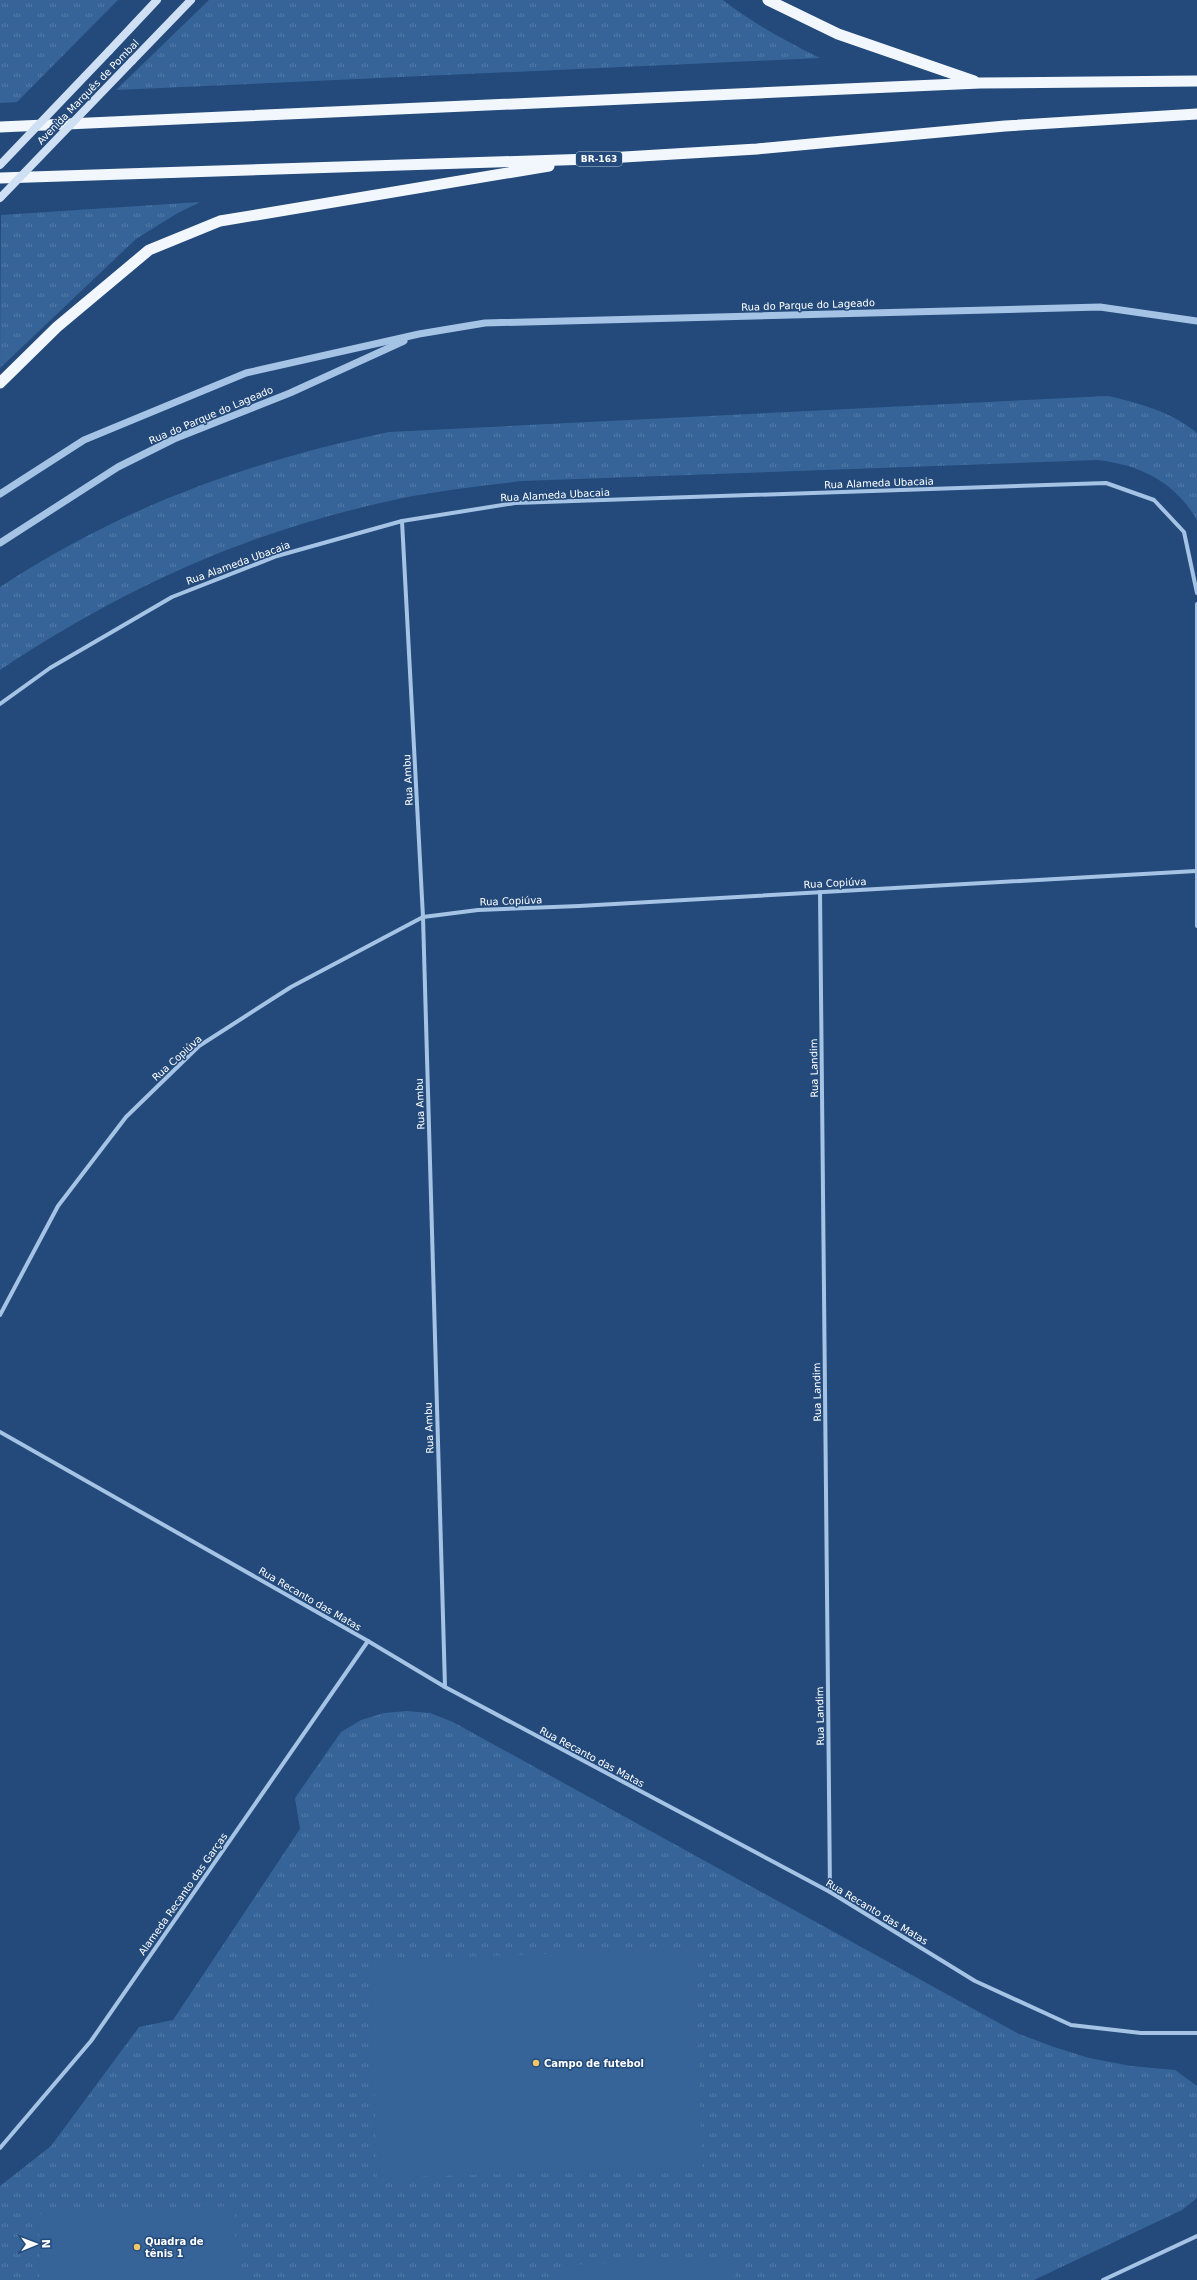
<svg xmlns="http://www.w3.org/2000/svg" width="1197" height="2280" font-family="'DejaVu Sans',sans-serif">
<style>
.grass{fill:url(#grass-tufts)}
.garden{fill:#366498}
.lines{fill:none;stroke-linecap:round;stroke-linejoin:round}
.minor{stroke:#a5c3e5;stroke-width:4}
.tertiary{stroke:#a5c3e5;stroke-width:7}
.secondary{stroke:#cfdff4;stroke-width:8}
.trunk{stroke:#f2f7fe;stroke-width:11}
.secondary-bridge{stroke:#cfdff4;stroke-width:8}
.poi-dot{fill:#f0c768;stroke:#234a7a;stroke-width:1.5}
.labels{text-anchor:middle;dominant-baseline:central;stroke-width:3;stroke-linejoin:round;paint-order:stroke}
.shield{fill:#234a7a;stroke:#bdc9d7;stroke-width:1}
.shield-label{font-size:9px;font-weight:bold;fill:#fff}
.street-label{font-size:10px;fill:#fff;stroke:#234a7a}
.poi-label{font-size:10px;font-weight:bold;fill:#fff;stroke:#234a7a;text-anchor:start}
</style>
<defs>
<pattern id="grass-tufts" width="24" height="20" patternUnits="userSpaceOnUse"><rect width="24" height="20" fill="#366498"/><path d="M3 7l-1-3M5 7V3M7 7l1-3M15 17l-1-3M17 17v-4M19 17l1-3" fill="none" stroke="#547ba7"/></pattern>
</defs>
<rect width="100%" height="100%" fill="#234a7a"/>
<!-- grass -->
<g class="grass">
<path d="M0,0h118l-101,102 -17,1z"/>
<path d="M209,0h514c31,24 62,41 97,58l-704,32z"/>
<path d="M200,202l-24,12 -40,25 -136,129 1,-153z"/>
<path d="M1108,396c31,7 64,16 89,37v87c-22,-38 -57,-55 -99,-60l-576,21c-49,6 -98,11 -146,23 -139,32 -257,87 -376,166v-83c122,-80 247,-125 389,-155z"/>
<path d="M407,1711l23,2 23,9 566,312 35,13 35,11 42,8 44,4 22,16v112l-15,12 -148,70h-1034v-94l51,-40 88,-119 34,-7 127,-191 -5,-31 46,-66 20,-12 23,-7z"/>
</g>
<!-- garden -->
<g class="garden">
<path d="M695,1949l7,218 -325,11 -7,-218z"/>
<path d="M234,2206l3,74h-197l-2,-66z"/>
<path d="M734,2259l1,21h-169l-1,-15z"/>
</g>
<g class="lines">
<!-- minor -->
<g class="minor">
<path d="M402,521l21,396 22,770"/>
<path d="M1197,604v322"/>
<path d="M0,704l50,-36 122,-71 105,-41 125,-35 113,-18 591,-20 48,17 30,32 13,61"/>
<path d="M820,892l10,1000"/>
<path d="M0,1315l58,-109 68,-89 73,-71 92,-59 132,-70 55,-7 101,-4 617,-35"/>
<path d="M0,1432l368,209 77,46 385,205 145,89 96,44 70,8h56"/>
<path d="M0,2148l91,-107 277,-400"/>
<path d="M1103,2280l94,-44"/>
</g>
<!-- tertiary -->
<g class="tertiary">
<path d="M0,494l84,-54 162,-67 173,-39 66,-11 615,-16 97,14"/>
<path d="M0,543l118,-76 56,-28 116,-46 114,-52"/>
</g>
<!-- secondary -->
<g class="secondary">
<path d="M109,51l48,-51"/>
<path d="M132,61l59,-61"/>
</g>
<!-- trunk -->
<g class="trunk">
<path d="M768,0l70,34 136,47"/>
<path d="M0,127l980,-44 217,-2"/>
<path d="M0,178l591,-19 166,-10 248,-23 192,-12"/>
<path d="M0,383l57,-56 92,-77 71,-29 329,-55"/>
</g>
<!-- secondary-bridge -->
<g class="secondary-bridge">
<path d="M0,165l109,-114"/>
<path d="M0,198l132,-137"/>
</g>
</g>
<!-- markers -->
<g class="poi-dot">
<circle cx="536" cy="2063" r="4"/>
<circle cx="137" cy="2247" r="4"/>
</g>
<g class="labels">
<!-- shield labels -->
<rect class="shield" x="576" y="152" width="46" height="14" rx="3"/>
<g class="shield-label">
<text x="599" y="159">BR-163</text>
</g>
<!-- street labels -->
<g class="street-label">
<text transform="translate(88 92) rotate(-46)">Avenida Marquês de Pombal</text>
<text transform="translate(808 305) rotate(-2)">Rua do Parque do Lageado</text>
<text transform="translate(211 415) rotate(-23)">Rua do Parque do Lageado</text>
<text transform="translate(879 483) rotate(-2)">Rua Alameda Ubacaia</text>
<text transform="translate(555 495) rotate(-3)">Rua Alameda Ubacaia</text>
<text transform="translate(238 563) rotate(-20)">Rua Alameda Ubacaia</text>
<text transform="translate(408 780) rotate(-93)">Rua Ambu</text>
<text transform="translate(835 883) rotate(-3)">Rua Copiúva</text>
<text transform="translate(511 901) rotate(-2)">Rua Copiúva</text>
<text transform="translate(177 1058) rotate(-42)">Rua Copiúva</text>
<text transform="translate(814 1068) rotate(-91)">Rua Landim</text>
<text transform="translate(420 1104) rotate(-92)">Rua Ambu</text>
<text transform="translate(817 1392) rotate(-91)">Rua Landim</text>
<text transform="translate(429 1428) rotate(-92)">Rua Ambu</text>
<text transform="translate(310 1599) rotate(30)">Rua Recanto das Matas</text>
<text transform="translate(820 1716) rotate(-91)">Rua Landim</text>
<text transform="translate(592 1757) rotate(28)">Rua Recanto das Matas</text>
<text transform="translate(183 1894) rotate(-55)">Alameda Recanto das Garças</text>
<text transform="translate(877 1912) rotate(31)">Rua Recanto das Matas</text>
</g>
<!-- poi labels -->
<g class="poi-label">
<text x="544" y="2063">Campo de futebol</text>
<text x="145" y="2241">Quadra de<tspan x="145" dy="12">tênis 1</tspan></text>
</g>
</g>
<!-- north arrow -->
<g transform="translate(36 2244) rotate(89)" stroke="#234a7a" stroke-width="3" paint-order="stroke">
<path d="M0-3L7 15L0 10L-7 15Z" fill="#ffffff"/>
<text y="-6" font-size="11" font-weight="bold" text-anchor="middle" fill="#ffffff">N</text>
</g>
</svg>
